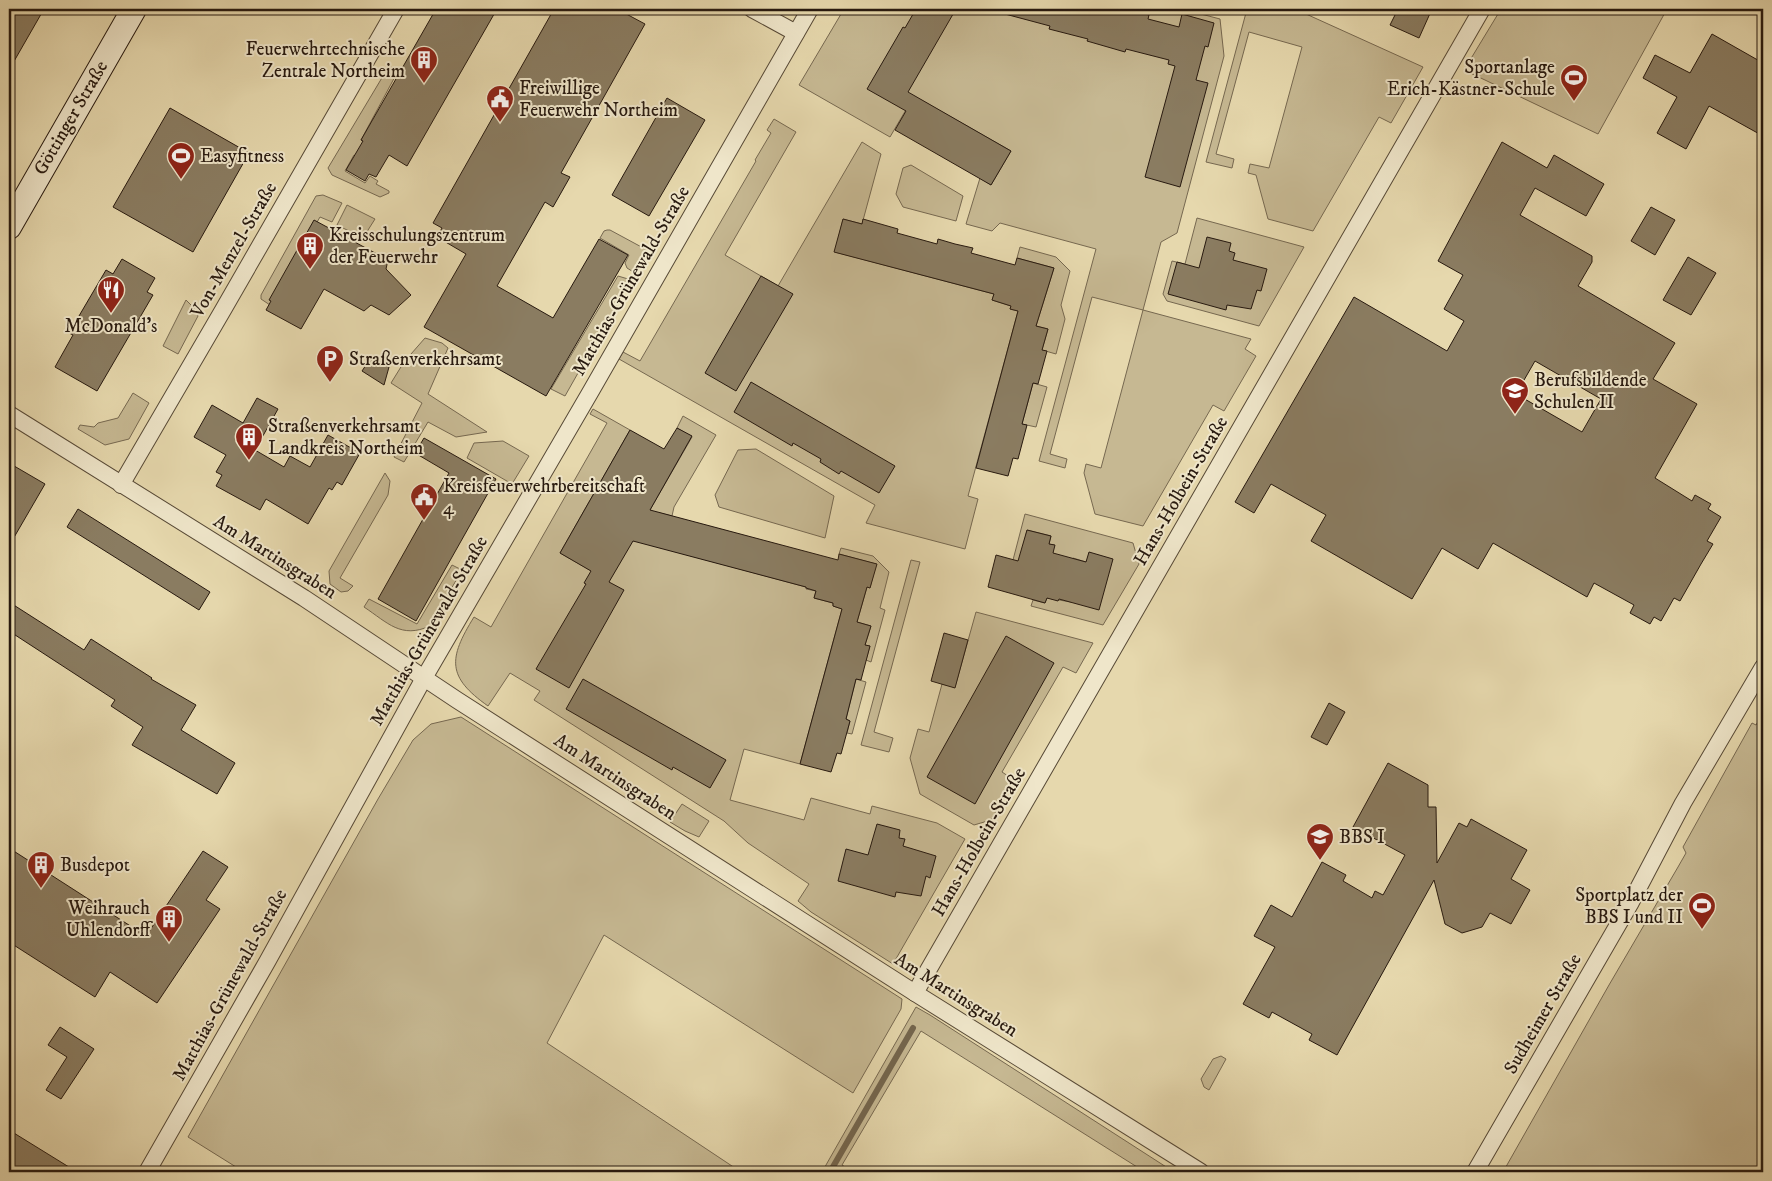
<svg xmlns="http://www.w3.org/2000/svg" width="1772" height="1181" font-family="'IM FELL DW Pica',serif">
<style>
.green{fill:#c6b892;stroke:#766850}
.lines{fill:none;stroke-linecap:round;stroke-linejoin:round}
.stream{stroke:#73654d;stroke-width:6}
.building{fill:#8a7c61;stroke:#27190f;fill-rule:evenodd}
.street-casing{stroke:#574936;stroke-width:18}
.secondary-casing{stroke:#27190f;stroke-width:26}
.street{stroke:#efe6ca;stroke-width:16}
.secondary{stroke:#efe6ca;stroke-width:24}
.labels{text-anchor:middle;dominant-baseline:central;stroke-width:4;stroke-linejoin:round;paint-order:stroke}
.poi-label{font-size:19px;fill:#27190f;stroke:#efe6ca;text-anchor:start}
.street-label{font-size:19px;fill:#27190f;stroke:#efe6ca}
</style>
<rect width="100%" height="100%" fill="#e6d8ad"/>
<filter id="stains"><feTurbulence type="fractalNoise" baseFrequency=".004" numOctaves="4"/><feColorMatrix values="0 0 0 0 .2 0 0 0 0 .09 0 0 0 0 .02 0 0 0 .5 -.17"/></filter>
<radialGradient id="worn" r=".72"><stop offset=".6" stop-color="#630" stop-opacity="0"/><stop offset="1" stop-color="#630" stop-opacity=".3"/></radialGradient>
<!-- green -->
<g class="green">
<path d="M844,9h281l7,1v-1h50l38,10 4,37 -47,177 -16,9 -18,68 108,29 -6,10 11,7 -32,55 -11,-6 -70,121 -48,-12 -11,-41 2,-9 15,4 42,-158 -51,-13 -42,157 17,5 -2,9 -26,-7 57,-212 -96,-26 -8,8 -26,-7 14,-46 11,7 20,-34 -97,-55 -24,41 -91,-52z"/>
<path d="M1247,9h48l128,58 -32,56 -12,-6 -66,114 -45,-12 -12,-44 -8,-2 2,-9 19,4 33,-121 -53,-15 -33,122 18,5 -2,9 -26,-6z"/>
<path d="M1501,9h166l-69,125 -134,-64z"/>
<path d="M389,66l9,5 -37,69 5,3 -7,15 -5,-3 -9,16 20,12 5,-7 8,5 -2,3 13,7v2l-9,4 -48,-22 -4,-7z"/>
<path d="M774,119l22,13 -71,123 53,31 84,-144 19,12 -19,70 -19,-5 -8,33 159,42 -2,6 19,6 -1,3 8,2 -50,185 10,3 -13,50 -99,-26 9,-18 -256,-146 4,-7 17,9 116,-200 -1,-1 16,-27 -4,-3z"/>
<path d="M911,165l52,31 -7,25 -53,-14 -7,-13 7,-26z"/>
<path d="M323,195l19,8 -10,19 -12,-5 -50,88 -9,-6v-4l55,-99z"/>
<path d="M347,205l28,14 -12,19 -26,-13z"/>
<path d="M1197,218l107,29 -45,79 -92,-25 -4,-7 9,-33 13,3z"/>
<path d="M607,230h3l37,20 -12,23 -8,-5 -2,-5 4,-8 -29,-17 4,-7z"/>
<path d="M1020,247l36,10 14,14 -9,34 4,14 -9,35 -14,-4 6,-21 -12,-3 18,-58 -37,-10z"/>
<path d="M618,276l10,3 1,4 -64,113 -14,-7z"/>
<path d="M186,300l10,10 2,6 -20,38 -15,-8z"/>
<path d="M425,338l17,5 6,5 -20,46 59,38 -31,5 -28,-15 -24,40 -10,-5 28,-54 -31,-20 13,-21z"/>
<path d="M1033,383l14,4 -11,40 -14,-3z"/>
<path d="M133,393l16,10 -20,36 -24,6 -27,-16 2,-4 14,2 4,-4 20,-5z"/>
<path d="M593,409l37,21 -70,123 49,28 83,-144 -15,-9 6,-12 33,19 -42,72 -2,9 -12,-3 -9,32 155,42v2l10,2 -2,7 19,5v3l9,3 -42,155 -56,-15 -14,51 74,20 7,-22 59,16 2,-8 65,17 28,16 -72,125 -82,-52 -13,-11 11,-17 -61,-41 -24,-22 -190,-121 6,-9 -30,-18 -22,33c-41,-29 -40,-47 -14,-89l17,10 116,-204 -17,-9z"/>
<path d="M503,441l26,15 -17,28 -45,-26 7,-15z"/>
<path d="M756,449l78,47 -9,42 -106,-31 -4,-12 23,-45z"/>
<path d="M385,473l5,8 -2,14 -48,83 13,8 -5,5 -7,1 -11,-8 -1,-13z"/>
<path d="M1025,514l108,29 6,21 -36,61 -72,-19 2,-6 12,3 2,-5 24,4 5,-19 10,-21 -13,-4 -2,5 -20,-5 3,-13 -5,-1 2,-8 -24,-6 -7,32 -7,-2z"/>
<path d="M841,548l32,8 16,16 -9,36 5,2 -14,52 -5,-2 4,-14 -5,-1 6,-19 -14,-4 10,-35 3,1 6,-24 -37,-10z"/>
<path d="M911,560l9,2 -46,170 19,6 -4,14 -28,-7z"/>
<path d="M452,565l10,5 -32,56c-29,13 -42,-3 -66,-19l5,-8 48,25z"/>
<path d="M976,612l117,31 -17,30 -13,-6 -61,105 12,8 -23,40 -17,5 -54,-31 -10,-36 8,-29 11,3 13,-48 13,3z"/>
<path d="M856,679l10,3 -14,52 -5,-1 3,-12 -4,-2z"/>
<path d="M1763,713v459h-260l106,-187 69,-118 8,-14 -3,-6 69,-124 4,2z"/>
<path d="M461,717l441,282 -1,10 -48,84 -249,-158 -57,108 194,129h-497l-56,-35 190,-338 35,-59 18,-16z"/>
<path d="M682,804l27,17 -10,16 -14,-6 -15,-9z"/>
<path d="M916,1007l14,8 244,157h-29l-224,-141 -79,134 11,7h-31z"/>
<path d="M1221,1056l5,3 -17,31 -5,-3 -3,-8 12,-20z"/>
</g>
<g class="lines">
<!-- stream -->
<path class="stream" d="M830,1172l83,-144"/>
</g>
<!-- building -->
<g class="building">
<path d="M9,9h35l-35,61z"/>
<path d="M436,9h61l-90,157 -18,-11 -13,22 -7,-3 -4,7 -19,-11 17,-29 -2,-1z"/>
<path d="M554,9h63l28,15 -84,149 9,4 -17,30 -8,-5 -48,84 56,32 46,-79 29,16 -82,141 -122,-69 42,-73 -29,-17 5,-9 -9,-5z"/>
<path d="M916,9h40l-48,83 103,59 -20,34 -96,-55 11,-19 -39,-22 36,-62 2,1z"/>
<path d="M1006,9h119l24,6 -1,4 31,8 3,-13 32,9 -6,24 -3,-1 -9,34 12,3 -28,104 -35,-10 30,-111 -7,-2 1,-4 -43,-11 -1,3 -38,-11 1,-2 -39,-10 1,-3 -45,-12z"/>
<path d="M1398,9h34l-13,29 -29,-13z"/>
<path d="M1712,34l51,29v73l-54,-30 -23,43 -29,-16 20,-36 -34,-19 12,-23 35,18z"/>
<path d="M667,98l38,22 -56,96 -37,-21z"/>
<path d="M170,108l79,45 -56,99 -80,-45z"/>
<path d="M1502,142l45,26 7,-13 50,29 -18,32 -51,-28 -15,27 72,41v6l-14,24 97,57 -22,36 44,25 -42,74 37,23 3,-6 16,9 -3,5 13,8 -14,24 6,3 -12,20 -21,37 -6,-3 -13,23 -7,-4 -4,7 -20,-11 4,-8 -40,-22 -7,14 -94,-54 -15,26 -36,-21 -30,51 -101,-58 15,-26 -55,-31 -17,29 -19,-11 119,-205 93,54 17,-30 -20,-12 19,-34 -25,-14zM1535,361l66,38 -19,33 -66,-38z"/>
<path d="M1651,207l24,13 -20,35 -24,-14z"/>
<path d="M843,219l19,5 1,-5 35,10 -1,4 40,11 1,-5 17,5 18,4 -2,5 44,12 2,-7 37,10 -18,58 12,3 -6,21 5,1 -9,33 -5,-1 -11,41 5,1 -9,34 -5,-1 -5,18 -32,-8 42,-157 -8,-2 1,-3 -19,-6 2,-6 -160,-42z"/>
<path d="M314,220l74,40 -2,9 25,26 -22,20 -18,-10 -7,6 -40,-22 -23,40 -35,-19 5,-9 -2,-1z"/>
<path d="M1207,237l24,6 -2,8 6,2 -2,7 34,9 -6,22 -4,-1 -6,19 -24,-4 -1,5 -58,-16 9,-32 22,6z"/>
<path d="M1688,257l28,16 -25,42 -28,-15z"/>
<path d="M122,259l33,19 -8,14 6,3 -56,96 -42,-24 18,-32 -4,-2 37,-63 7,4z"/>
<path d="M761,276l32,18 -57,97 -31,-18z"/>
<path d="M372,356l17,11 -5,18 -22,-14z"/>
<path d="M751,382l144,84 -16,27 -38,-22 -2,3 -19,-12 1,-3 -28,-16 -1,3 -58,-34z"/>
<path d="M257,398l21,11 -23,41 29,17 6,-11 20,11 18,-32 32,18 -18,32 -5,-3 -5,8 -3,-2 -21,36 -42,-25 -6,11 -44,-24 6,-11 -6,-3 10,-17 -32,-18 18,-32 31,18z"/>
<path d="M677,428l15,8 -42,74 188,50 1,-6 38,10 -7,24 -3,-1 -10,35 14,4 -6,19 5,1 -9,34 -5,-1 -10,40 4,2 -9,33 -4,-1 -6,19 -31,-8 42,-155 -9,-3v-3l-19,-5 2,-7 -10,-3v-1l-173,-46 -24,41 15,8 -55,98 -33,-19 50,-85 -2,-1 7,-12 -31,-18 70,-123 34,19z"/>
<path d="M424,438l72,41 -80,142 -38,-22 71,-126 -34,-20z"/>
<path d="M9,463l36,21 -36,62z"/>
<path d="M78,509l132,83 -11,18 -132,-83z"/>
<path d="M1027,530l24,6 -2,8 6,1 -2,8 33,9 3,-10 24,7 -14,51 -40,-11 -1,2 -11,-3 -2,5 -57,-16 8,-32 22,6z"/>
<path d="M9,602l75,48 7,-11 61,39 -1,1 45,26 -15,25 54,33 -18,31 -85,-49 11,-18 -32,-21 4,-6 -106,-69z"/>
<path d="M944,633l24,7 -13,48 -24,-7z"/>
<path d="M1006,636l48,27 -79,141 -48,-27z"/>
<path d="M583,679l143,81 -16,28 -37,-21 -1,3 -106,-61z"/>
<path d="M1329,703l16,9 -18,33 -16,-8z"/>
<path d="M1388,763l40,22v22h8l1,56 22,-40 8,4 4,-8 56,31 -16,29 19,11 -19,34 -21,-11 -8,14 -20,6 -17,-9 -11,-44 -97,175 -28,-15 3,-6 -40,-22 -3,6 -26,-14 32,-57 -21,-11 17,-31 21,12 30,-55 24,13 -3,6 29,17 3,-7 8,4 22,-40 -52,-28z"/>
<path d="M877,824l23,6 -1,8 6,1 -2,7 33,10 -6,22 -4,-2 -5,20 -25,-4 -1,5 -57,-16 8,-32 22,6z"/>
<path d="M9,848l137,88 57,-85 25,16 -22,33 14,9 -63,94 -47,-31 -15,25 -86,-55z"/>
<path d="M60,1027l34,22 -33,50 -15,-9 21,-33 -19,-12z"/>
<path d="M9,1130l68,42h-68z"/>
</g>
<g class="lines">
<defs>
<g id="street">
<path d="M752,9l44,24"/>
<path d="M9,414l295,184 153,102 458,293 286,179"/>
<path d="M121,485l102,-175 173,-301"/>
<path d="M915,993l567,-984"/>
<path d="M147,1172l120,-210 157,-284 167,-287 219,-382"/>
<path d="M1475,1172l155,-268 53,-101 80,-136"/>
</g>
<path id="secondary" d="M9,227l125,-218"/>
</defs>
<!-- street casing -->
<use href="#street" class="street-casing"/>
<!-- secondary casing -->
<use href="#secondary" class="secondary-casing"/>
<!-- street -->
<use href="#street" class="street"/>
<!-- secondary -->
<use href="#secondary" class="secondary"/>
</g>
<!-- icons -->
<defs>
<symbol id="building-pin" viewBox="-11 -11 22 30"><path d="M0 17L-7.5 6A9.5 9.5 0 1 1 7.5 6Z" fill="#8f2418" stroke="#efe6ca"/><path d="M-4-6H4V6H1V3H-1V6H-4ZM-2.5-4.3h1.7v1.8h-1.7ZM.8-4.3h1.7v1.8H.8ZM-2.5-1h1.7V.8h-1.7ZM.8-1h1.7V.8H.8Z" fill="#fff"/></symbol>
<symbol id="stadium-pin" viewBox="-11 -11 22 30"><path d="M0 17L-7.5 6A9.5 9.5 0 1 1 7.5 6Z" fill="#8f2418" stroke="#efe6ca"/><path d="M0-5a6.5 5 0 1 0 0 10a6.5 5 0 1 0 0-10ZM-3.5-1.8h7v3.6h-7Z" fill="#fff"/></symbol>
<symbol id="civic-pin" viewBox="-11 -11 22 30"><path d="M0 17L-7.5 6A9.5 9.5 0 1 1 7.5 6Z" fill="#8f2418" stroke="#efe6ca"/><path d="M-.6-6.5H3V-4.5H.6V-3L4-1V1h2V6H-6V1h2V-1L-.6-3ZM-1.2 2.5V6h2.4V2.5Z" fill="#fff"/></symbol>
<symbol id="restaurant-pin" viewBox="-11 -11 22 30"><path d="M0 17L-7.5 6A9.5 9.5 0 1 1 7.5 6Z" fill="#8f2418" stroke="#efe6ca"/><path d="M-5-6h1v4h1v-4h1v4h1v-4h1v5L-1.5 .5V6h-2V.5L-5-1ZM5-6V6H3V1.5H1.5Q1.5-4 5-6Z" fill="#fff"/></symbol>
<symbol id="parking-pin" viewBox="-11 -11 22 30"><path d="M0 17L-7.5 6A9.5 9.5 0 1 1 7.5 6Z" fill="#8f2418" stroke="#efe6ca"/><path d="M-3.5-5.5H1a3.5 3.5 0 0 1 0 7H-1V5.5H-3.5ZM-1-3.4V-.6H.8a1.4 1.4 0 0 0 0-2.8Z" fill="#fff"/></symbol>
<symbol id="school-pin" viewBox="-11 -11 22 30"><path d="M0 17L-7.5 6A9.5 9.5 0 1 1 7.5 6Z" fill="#8f2418" stroke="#efe6ca"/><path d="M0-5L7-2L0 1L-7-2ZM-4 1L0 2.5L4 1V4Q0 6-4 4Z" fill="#fff"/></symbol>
</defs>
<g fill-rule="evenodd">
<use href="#building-pin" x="408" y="44" width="32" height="43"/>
<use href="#stadium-pin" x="1558" y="62" width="32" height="43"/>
<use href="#civic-pin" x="484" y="83" width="32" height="43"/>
<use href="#stadium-pin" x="165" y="140" width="32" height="43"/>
<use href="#building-pin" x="294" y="230" width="32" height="43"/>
<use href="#restaurant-pin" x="95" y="274" width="32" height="43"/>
<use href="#parking-pin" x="314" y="343" width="32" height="43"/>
<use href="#school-pin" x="1499" y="375" width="32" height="43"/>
<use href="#building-pin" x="233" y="421" width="32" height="43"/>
<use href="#civic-pin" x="408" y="481" width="32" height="43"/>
<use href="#school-pin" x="1304" y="821" width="32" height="43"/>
<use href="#building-pin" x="25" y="849" width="32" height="43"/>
<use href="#stadium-pin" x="1686" y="890" width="32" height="43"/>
<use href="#building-pin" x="153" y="903" width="32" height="43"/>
</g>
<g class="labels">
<!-- poi labels -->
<g class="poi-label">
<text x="405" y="49" text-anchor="end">Feuerwehrtechnische<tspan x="405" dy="22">Zentrale Northeim</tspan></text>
<text x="1555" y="67" text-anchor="end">Sportanlage<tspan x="1555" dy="22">Erich-Kästner-Schule</tspan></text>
<text x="519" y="88">Freiwillige<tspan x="519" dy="22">Feuerwehr Northeim</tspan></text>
<text x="200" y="156">Easyfitness</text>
<text x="329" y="235">Kreisschulungszentrum<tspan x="329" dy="22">der Feuerwehr</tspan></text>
<text x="111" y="326" text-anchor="middle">McDonald's</text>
<text x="349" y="359">Straßenverkehrsamt</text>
<text x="1534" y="380">Berufsbildende<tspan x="1534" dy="22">Schulen II</tspan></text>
<text x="268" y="426">Straßenverkehrsamt<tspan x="268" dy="22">Landkreis Northeim</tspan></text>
<text x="443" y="486">Kreisfeuerwehrbereitschaft<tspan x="443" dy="22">4</tspan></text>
<text x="1339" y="837">BBS I</text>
<text x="60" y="865">Busdepot</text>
<text x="1683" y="895" text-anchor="end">Sportplatz der<tspan x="1683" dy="22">BBS I und II</tspan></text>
<text x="150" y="908" text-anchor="end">Weihrauch<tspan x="150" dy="22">Uhlendorff</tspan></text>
</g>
<!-- street labels -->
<g class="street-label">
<text transform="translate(71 118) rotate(-60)">Göttinger Straße</text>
<text transform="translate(234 250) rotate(-60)">Von-Menzel-Straße</text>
<text transform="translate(631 281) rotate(-60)">Matthias-Grünewald-Straße</text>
<text transform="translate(1181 491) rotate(-60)">Hans-Holbein-Straße</text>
<text transform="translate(275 557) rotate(32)">Am Martinsgraben</text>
<text transform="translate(429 631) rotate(-60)">Matthias-Grünewald-Straße</text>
<text transform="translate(615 777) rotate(33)">Am Martinsgraben</text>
<text transform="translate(979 842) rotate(-60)">Hans-Holbein-Straße</text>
<text transform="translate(230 985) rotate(-61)">Matthias-Grünewald-Straße</text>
<text transform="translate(956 995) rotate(32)">Am Martinsgraben</text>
<text transform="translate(1543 1014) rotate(-60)">Sudheimer Straße</text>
</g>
</g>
<!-- margin -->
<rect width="1772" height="1181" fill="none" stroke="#e6d8ad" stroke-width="30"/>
<rect x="10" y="10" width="1752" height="1161" fill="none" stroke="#27190f" stroke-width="2.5"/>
<rect x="15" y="15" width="1742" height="1151" fill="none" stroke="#27190f"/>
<rect width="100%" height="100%" filter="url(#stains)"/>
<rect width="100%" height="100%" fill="url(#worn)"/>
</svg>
